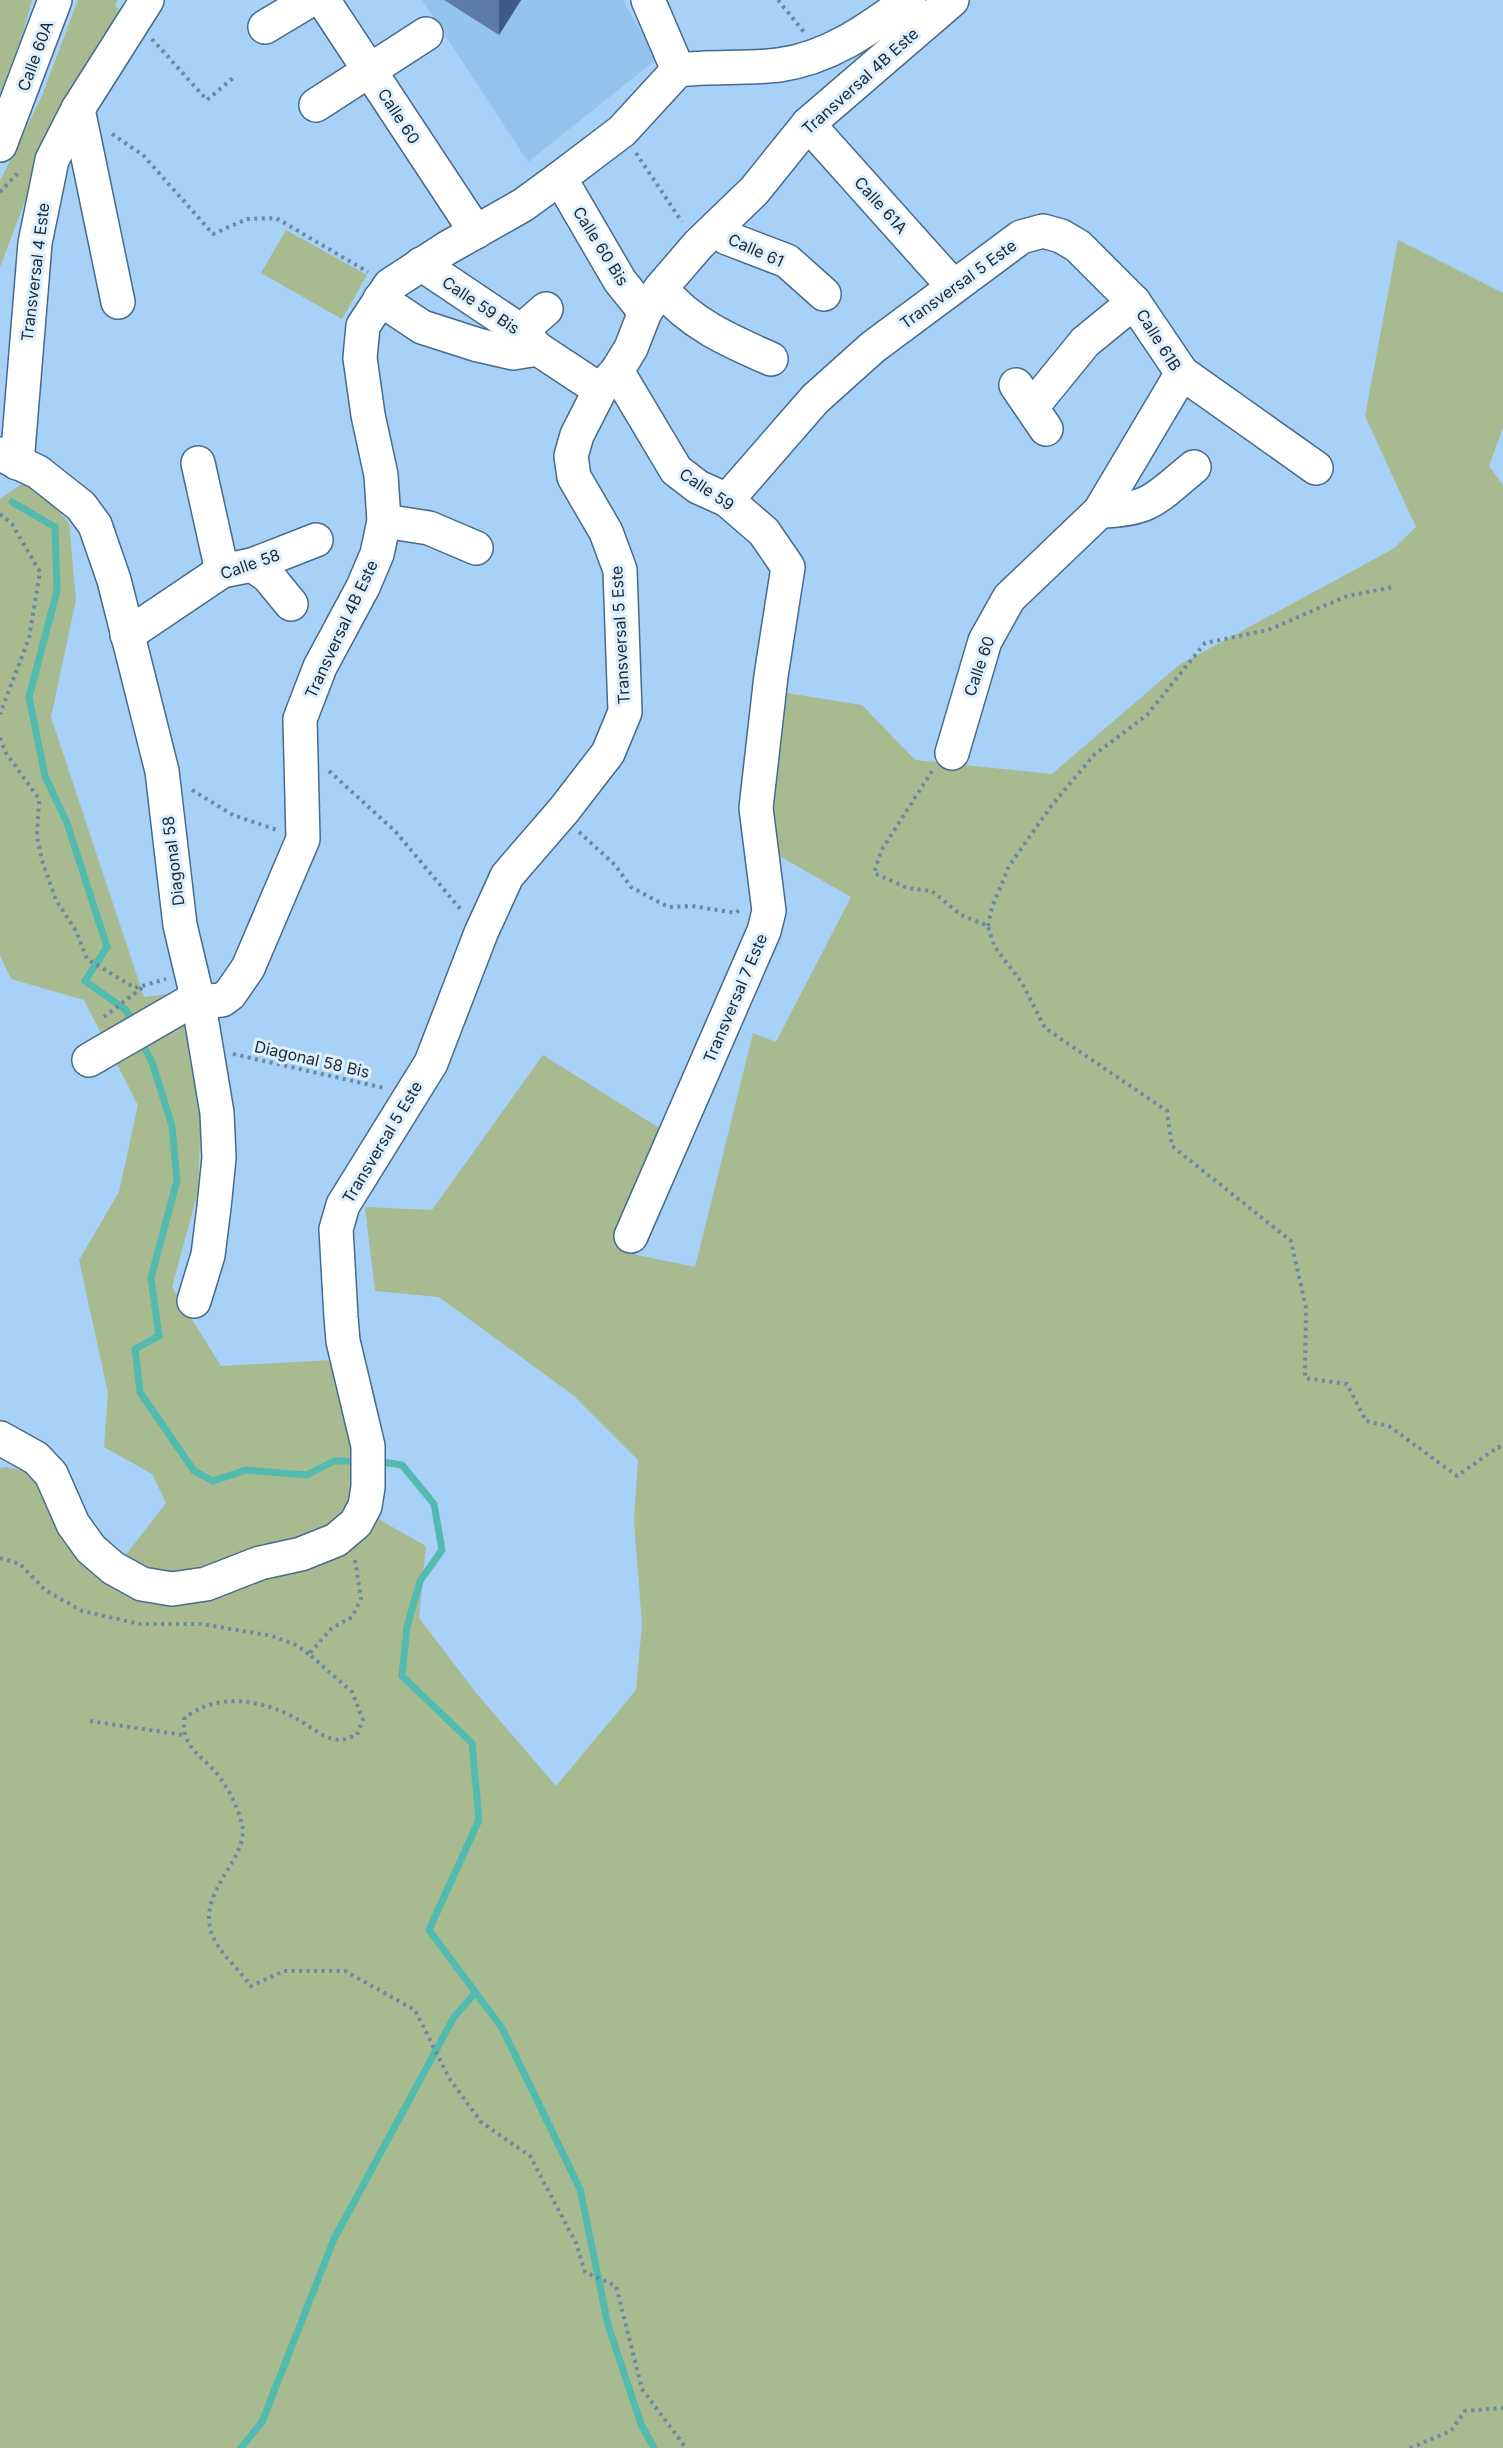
<svg xmlns="http://www.w3.org/2000/svg" width="1503" height="2448" font-family="Inter,sans-serif">
<style>
.built{fill:#94c4ee}
.green{fill:#a8ba90}
.lines{fill:none;stroke-linecap:round;stroke-linejoin:round}
.stream{stroke:#52baaf;stroke-width:7}
.minor-casing{stroke:#456b8d;stroke-width:36}
.path{stroke:#6988a4;stroke-width:4;stroke-dasharray:3 4.5;stroke-linecap:butt}
.minor{stroke:#fff;stroke-width:33}
.wall{fill:#5e7ba8}
.shaded-wall{fill:#405989}
.labels{text-anchor:middle;dominant-baseline:central;stroke-width:6;stroke-linejoin:round;paint-order:stroke}
.street-label{font-size:16px;fill:#192938;stroke:#deeffe}
</style>
<rect width="100%" height="100%" fill="#a7d1f7"/>
<!-- built -->
<path class="built" d="M422,0h201l34,59 -129,103z"/>
<!-- green -->
<g class="green">
<path d="M0,0h32l-10,36 -22,57z"/>
<path d="M78,0h40l-3,6 9,8 -85,150 -39,103v-86l41,-83z"/>
<path d="M286,230l81,45 -25,44 -81,-46z"/>
<path d="M1398,240l105,53v135l-14,38 14,19v1963h-1503v-980l6,-1 26,5 43,36 50,48 41,-53 -14,-29 -48,-27 4,-54 -29,-133 40,-68 19,-87 -54,-105 -73,-21 -11,-24v-456l23,-16 28,20 18,20 7,77 -25,117 93,280 32,-4 26,85 -4,114 -26,95 49,79 111,-6 41,156 53,30 -7,72 58,76 79,92 80,-96 6,-66 -8,-104 4,-60 -65,-65 -134,-98 -64,-6 -10,-84 67,3 111,-155 140,88 -55,110 67,14 58,-234 23,9 75,-145 -82,-47 18,-157 75,12 53,55 137,14 127,-109 214,-116 23,-22 -51,-111z"/>
</g>
<g class="lines">
<!-- stream -->
<g class="stream">
<path d="M12,502l43,25 2,64 -28,106 16,79 22,47 40,124 -22,34 41,29 8,16"/>
<path d="M141,1041l11,21 20,64 5,54 -26,98 8,58 -24,13 5,43 54,79 19,10 33,-11 61,5 27,-14h24"/>
<path d="M376,1461l26,4 32,39 8,46 -22,31 -13,46 -5,49 70,67 7,77 -50,110 73,98 78,161 28,136 33,99 13,24"/>
<path d="M241,2448l21,-26 72,-183 120,-222 21,-24"/>
</g>
<defs>
<g id="minor">
<path d="M323,0l153,232"/>
<path d="M648,0l30,70"/>
<path d="M265,27l45,-27"/>
<path d="M316,105l110,-71"/>
<path d="M78,109l40,193"/>
<path d="M808,124l145,162"/>
<path d="M0,145l55,-145"/>
<path d="M560,178l60,103 25,31"/>
<path d="M715,230l12,8 60,23 37,33"/>
<path d="M421,264l100,67 17,18 62,41"/>
<path d="M661,288c29,36 69,53 110,71"/>
<path d="M380,299l42,28 56,18 35,8 25,-4"/>
<path d="M521,331l25,-22"/>
<path d="M617,371l59,99 22,17 29,13 37,32 24,35 -17,109 -15,132 13,103 -5,20 -133,305"/>
<path d="M1016,385l30,44"/>
<path d="M1032,407l53,-65 49,-40"/>
<path d="M0,454l38,18 43,34 14,19 19,55 48,191 18,154 19,80 18,108 2,45 -5,49 -6,48 -14,46"/>
<path d="M17,463l18,-220 17,-83 26,-51 69,-109"/>
<path d="M198,463l24,108"/>
<path d="M727,500l88,-101 58,-52 148,-110 22,-6 18,5 17,10 56,56 48,71 134,95"/>
<path d="M1100,511c51,-1 56,-13 94,-44"/>
<path d="M384,521l45,7 47,20"/>
<path d="M252,565l16,11 23,28"/>
<path d="M127,635l95,-64 30,-6 64,-25"/>
<path d="M952,753l33,-112 24,-43 91,-87 82,-138"/>
<path d="M89,1060l109,-63 12,4 12,-1 8,-6 18,-26 55,-129 -3,-120 20,-52 43,-80 14,-33 7,-33 -3,-46 -13,-60 -8,-57 3,-32 27,-41 57,-37 76,-43 37,-27 62,-47 56,-61c34,-4 67,-1 101,-5 51,-7 90,-36 130,-65"/>
<path d="M0,1438l36,20 15,16 22,50 18,25 22,19 29,16 30,5 34,-5 54,-21 41,-9 35,-14 20,-17 9,-17 3,-19v-41l-25,-105 -2,-24 -5,-88 7,-24 88,-142 50,-130 26,-57 57,-66 44,-57 17,-41 -5,-142 -14,-38 -32,-55 -3,-21 6,-21 23,-45 17,-19 14,-23 14,-36 16,-24 37,-43 56,-54 54,-67 144,-124"/>
</g>
</defs>
<!-- minor casing -->
<use href="#minor" class="minor-casing"/>
<!-- path -->
<g class="path">
<path d="M778,0l26,32"/>
<path d="M152,39l55,61 26,-22"/>
<path d="M112,134l31,21 70,79 34,-15 29,-1 92,54"/>
<path d="M636,153l46,69"/>
<path d="M0,192l21,-22"/>
<path d="M0,514l12,10 28,48 -11,66 -29,76"/>
<path d="M0,738l6,15 33,46 -2,38 6,27 13,36 20,31 11,28 48,29 31,-9"/>
<path d="M329,771l66,60 67,80"/>
<path d="M932,771l-51,80 -7,22 33,15 25,3 29,24 27,11 6,20 28,37 23,45 122,83 5,35 119,95 15,67 -1,70 42,6 19,37 23,5 68,50 41,-29 5,1"/>
<path d="M192,790l41,25 44,15"/>
<path d="M579,832l36,33 16,22 37,20 24,-1 44,7 5,-5"/>
<path d="M988,926l4,-19 17,-41 43,-61 42,-50 53,-40 58,-72 63,-13 79,-34 47,-9"/>
<path d="M104,1017l39,-30"/>
<path d="M233,1054l151,34"/>
<path d="M0,1558l20,6 25,26 37,21 58,13h62l70,12 24,9 13,9"/>
<path d="M355,1560l6,39 -9,18 -20,11 -23,26 43,38 11,28 -6,15c-6,2 -13,5 -18,5 -15,-1 -29,-14 -42,-21 -34,-19 -81,-28 -113,0 -2,32 21,37 37,60 9,13 17,29 21,45 9,35 -50,69 -28,115 8,16 26,32 37,47l33,-15h61l70,39 34,68 32,44 49,34 46,87 9,29 31,14 26,103 44,59"/>
<path d="M90,1721l93,14"/>
<path d="M1410,2448l41,-17 14,-20 38,-3"/>
</g>
<!-- minor -->
<use href="#minor" class="minor"/>
</g>
<!-- wall -->
<path class="wall" d="M444,0h77l-22,35z"/>
<!-- shaded-wall -->
<path class="shaded-wall" d="M499,0h22l-22,35z"/>
<g class="labels">
<!-- street labels -->
<g class="street-label">
<text transform="translate(35 56) rotate(-70)">Calle 60A</text>
<text transform="translate(860 81) rotate(-42)">Transversal 4B Este</text>
<text transform="translate(399 116) rotate(57)">Calle 60</text>
<text transform="translate(881 205) rotate(48)">Calle 61A</text>
<text transform="translate(601 246) rotate(58)">Calle 60 Bis</text>
<text transform="translate(756 250) rotate(24)">Calle 61</text>
<text transform="translate(35 272) rotate(-83)">Transversal 4 Este</text>
<text transform="translate(958 284) rotate(-36)">Transversal 5 Este</text>
<text transform="translate(481 305) rotate(34)">Calle 59 Bis</text>
<text transform="translate(1159 340) rotate(58)">Calle 61B</text>
<text transform="translate(707 489) rotate(34)">Calle 59</text>
<text transform="translate(250 564) rotate(-19)">Calle 58</text>
<text transform="translate(341 629) rotate(-65)">Transversal 4B Este</text>
<text transform="translate(620 635) rotate(-93)">Transversal 5 Este</text>
<text transform="translate(979 666) rotate(-71)">Calle 60</text>
<text transform="translate(173 861) rotate(-97)">Diagonal 58</text>
<text transform="translate(735 998) rotate(-67)">Transversal 7 Este</text>
<text transform="translate(312 1059) rotate(13)">Diagonal 58 Bis</text>
<text transform="translate(382 1142) rotate(-59)">Transversal 5 Este</text>
</g>
</g>
</svg>
